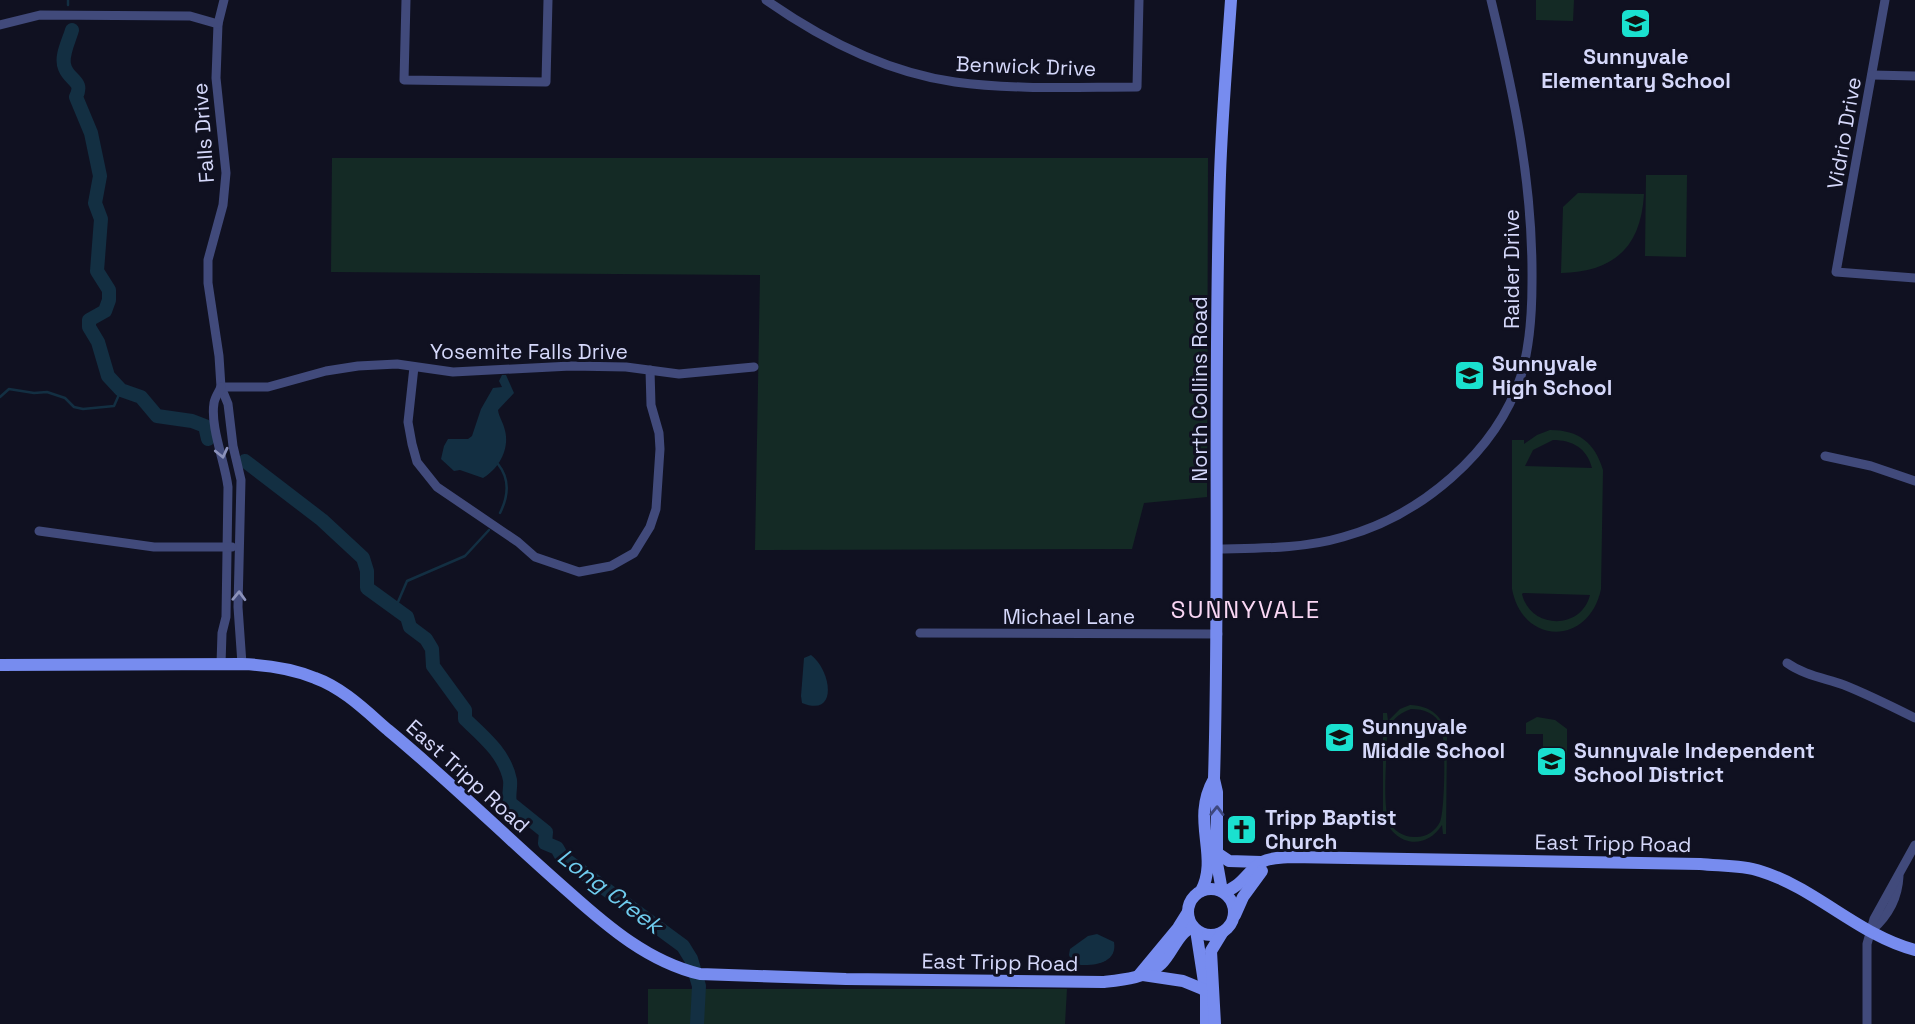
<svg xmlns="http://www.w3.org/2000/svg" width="1915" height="1024" font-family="'Space Grotesk',sans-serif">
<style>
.green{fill:#142a25;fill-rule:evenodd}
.water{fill:#132f42}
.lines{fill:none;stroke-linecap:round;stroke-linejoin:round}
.stream{stroke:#132f42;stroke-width:2.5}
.river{stroke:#132f42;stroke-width:14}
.street{stroke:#414a7b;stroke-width:9}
.secondary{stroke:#778cef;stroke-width:12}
.oneway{stroke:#8b91ba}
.oneway2{stroke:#3e487e}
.labels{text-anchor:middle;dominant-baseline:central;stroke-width:6;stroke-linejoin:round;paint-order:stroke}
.poi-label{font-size:21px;font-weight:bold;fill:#d5d8fa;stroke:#101121;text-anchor:start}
.street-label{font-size:21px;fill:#d5d8fa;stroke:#101121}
.water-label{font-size:23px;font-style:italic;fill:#6fccee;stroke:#101121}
.quarter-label{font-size:24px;letter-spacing:2px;fill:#fad7f4;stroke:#101121}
</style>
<rect width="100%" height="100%" fill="#101121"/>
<!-- green -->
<g class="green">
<path d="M1536,0h38l-1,21 -37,-1z"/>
<path d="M332,158h876l-1,339 -63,6 -12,46 -377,1 5,-275 -429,-3z"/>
<path d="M1646,175h41l-1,82 -41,-1z"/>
<path d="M1578,193l66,1c-3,53 -30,78 -83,79l2,-66z"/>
<path d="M1550,430c29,0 45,13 53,40l-2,119c-12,57 -78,57 -89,0v-149h12v4l13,-9zM1553,440c19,0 34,8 39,28l-67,-2 8,-16zM1522,594l1,-1 67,2c-9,36 -60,34 -68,-1z"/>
<path d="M1410,705c21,1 33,11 37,31l-1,98h-3l-1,-9c-19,29 -53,18 -59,-14v-98h4l1,8 12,-12zM1411,709c13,0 25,4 30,17 5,11 4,85 -1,96 -5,10 -15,16 -26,15 -10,0 -21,-6 -25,-16 -7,-16 -2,-66 -2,-85 3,-15 10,-22 24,-27z"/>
<path d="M1537,717l18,3 12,9v30h-24v-25h-17v-11z"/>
<path d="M648,989h419l-2,35h-417z"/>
</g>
<!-- water -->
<g class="water">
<path d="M502,375h4l8,18 -16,17c1,7 4,10 6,17 7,20 -4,41 -21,51l-23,-8 -6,1 -13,-12 3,-13 4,-7h20l4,-3 9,-27 12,-21 9,-1 -3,-6z"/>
<path d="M811,655c20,15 28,63 -9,48l-1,-7 3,-38z"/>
<path d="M1097,934l17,8c4,23 -25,25 -41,22l-4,-9 1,-6 18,-13z"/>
</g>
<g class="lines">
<!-- stream -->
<g class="stream">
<path d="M68,0v5"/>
<path d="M0,397l9,-8 25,4 13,-1 18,6 9,9 9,2 31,-3 7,-16"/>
<path d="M498,464c12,15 10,33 2,49"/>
<path d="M395,609l12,-28 58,-25 24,-26"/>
</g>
<!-- river -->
<g class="river">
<path d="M72,30c-3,11 -12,27 -7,38 5,13 19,13 11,29l15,36 9,43 -5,27 6,16 -4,52 12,19v10l-4,11 -16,9v7l9,15 10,34 13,14 20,7 16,19 35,5 13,5 3,13"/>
<path d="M245,461l77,59 41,38 4,13v17l40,29 3,10 16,12 6,10 1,17 32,44v9c18,17 40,35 45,61 1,8 -2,15 0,23l36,29 -1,11 12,5 5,9 121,89 8,13 8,27 -2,38"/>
</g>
<!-- street -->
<g class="street">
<path d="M224,0l-6,24 -2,54 10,95 -3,32 -15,55v23l11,73 2,31 7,17 5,42 8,34 -3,127 4,57"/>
<path d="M406,0l-2,80 142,2 2,-82"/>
<path d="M766,0c57,40 119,72 189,82 60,8 122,5 182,5l2,-87"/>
<path d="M1885,0l-49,272 79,6"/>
<path d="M0,25l40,-10 150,1 28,8"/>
<path d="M1872,75l43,1"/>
<path d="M414,367l-6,55 4,22 5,18 20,25 81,55 17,15 44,15 32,-6 23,-13 16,-26 6,-18 4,-60 -1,-16 -8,-28 -1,-35"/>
<path d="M221,387h47l58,-16 32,-5 39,-2 56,8 118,-6 55,1 53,7 75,-7"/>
<path d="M221,387c-2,5 -6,10 -7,16 -4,24 11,59 14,84l-2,130 -4,16 -1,31"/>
<path d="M1825,456l46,10 44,15"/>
<path d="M39,531l115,16h78"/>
<path d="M1217,549c43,-1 85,0 126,-12 77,-21 153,-84 178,-161 9,-30 11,-63 11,-94 1,-100 -18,-187 -41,-282"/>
<path d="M920,633l298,1"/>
<path d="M1787,663c17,12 37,15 57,22 25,10 47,21 71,33"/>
<path d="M1872,930c16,-14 26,-33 27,-54"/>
<path d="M1867,1024v-80l7,-25 41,-74"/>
</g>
<!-- secondary -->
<g class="secondary">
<path d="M0,665l242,-1c25,1 49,4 73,14 28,10 51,33 73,52 63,52 121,110 182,163 38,34 79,69 130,81l146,5 257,3c19,-2 44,-4 58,-18 11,-10 17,-32 32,-37"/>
<path d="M1217,853l12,8 32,1"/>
<circle cx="1211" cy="912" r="23"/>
<path d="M1201,891c19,-36 -11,-70 13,-112"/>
<path d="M1222,891l-5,-28v-71l-3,-13c6,-202 -1,-403 6,-604 2,-59 7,-117 11,-175"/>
<path d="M1223,892c18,-4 25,-22 39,-30 9,-5 19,-4 28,-5l410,7c20,2 42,1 60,7 56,17 98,64 155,79"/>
<path d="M1235,915l8,-18 19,-26"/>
<path d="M1196,930l10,65v29"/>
<path d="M1139,975l39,-47 10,-16"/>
<path d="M1143,975l40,6 22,9"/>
<path d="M1215,1024l-4,-73 11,-18"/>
</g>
</g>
<!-- one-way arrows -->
<defs><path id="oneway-chevron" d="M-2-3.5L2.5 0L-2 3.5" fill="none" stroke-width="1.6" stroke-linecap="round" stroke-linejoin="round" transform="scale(1.75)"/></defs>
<g class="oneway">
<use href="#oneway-chevron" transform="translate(222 453) rotate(77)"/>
<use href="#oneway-chevron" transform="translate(239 596) rotate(-88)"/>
</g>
<use class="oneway2" href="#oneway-chevron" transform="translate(1217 811) rotate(-89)"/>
<!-- icons -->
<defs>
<symbol id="school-square" viewBox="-11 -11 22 22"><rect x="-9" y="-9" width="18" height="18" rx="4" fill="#1ae1cf" stroke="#101121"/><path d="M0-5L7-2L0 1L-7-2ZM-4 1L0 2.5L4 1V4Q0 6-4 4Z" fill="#111"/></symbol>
<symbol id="church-square" viewBox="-11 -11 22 22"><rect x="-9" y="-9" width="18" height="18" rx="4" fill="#1ae1cf" stroke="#101121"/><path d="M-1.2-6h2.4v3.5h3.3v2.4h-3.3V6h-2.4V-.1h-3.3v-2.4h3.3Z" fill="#111"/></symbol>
</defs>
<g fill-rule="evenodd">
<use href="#school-square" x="1618" y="6" width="35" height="35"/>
<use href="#school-square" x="1452" y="358" width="35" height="35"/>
<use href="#school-square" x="1322" y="720" width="35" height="35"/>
<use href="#school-square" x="1534" y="744" width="35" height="35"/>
<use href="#church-square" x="1224" y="812" width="35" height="35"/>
</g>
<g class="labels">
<!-- poi labels -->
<g class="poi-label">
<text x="1636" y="56" text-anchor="middle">Sunnyvale<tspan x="1636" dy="24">Elementary School</tspan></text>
<text x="1492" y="363">Sunnyvale<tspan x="1492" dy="24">High School</tspan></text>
<text x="1362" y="726">Sunnyvale<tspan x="1362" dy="24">Middle School</tspan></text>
<text x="1574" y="750">Sunnyvale Independent<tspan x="1574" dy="24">School District</tspan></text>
<text x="1265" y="817">Tripp Baptist<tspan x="1265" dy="24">Church</tspan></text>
</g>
<!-- street labels -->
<g class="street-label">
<text transform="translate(1026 66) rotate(2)">Benwick Drive</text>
<text transform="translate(203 133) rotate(-94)">Falls Drive</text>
<text transform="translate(1844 133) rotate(-80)">Vidrio Drive</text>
<text transform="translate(1511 269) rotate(-90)">Raider Drive</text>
<text x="529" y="351">Yosemite Falls Drive</text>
<text transform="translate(1199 389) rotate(-90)">North Collins Road</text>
<text x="1069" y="616">Michael Lane</text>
<text transform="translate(468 776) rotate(42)">East Tripp Road</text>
<text transform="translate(1613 843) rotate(1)">East Tripp Road</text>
<text transform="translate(1000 962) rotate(1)">East Tripp Road</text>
</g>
<!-- water labels -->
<g class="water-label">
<text transform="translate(610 891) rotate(37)">Long Creek</text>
</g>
<!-- quarter labels -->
<g class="quarter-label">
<text x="1246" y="609">SUNNYVALE</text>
</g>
</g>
</svg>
